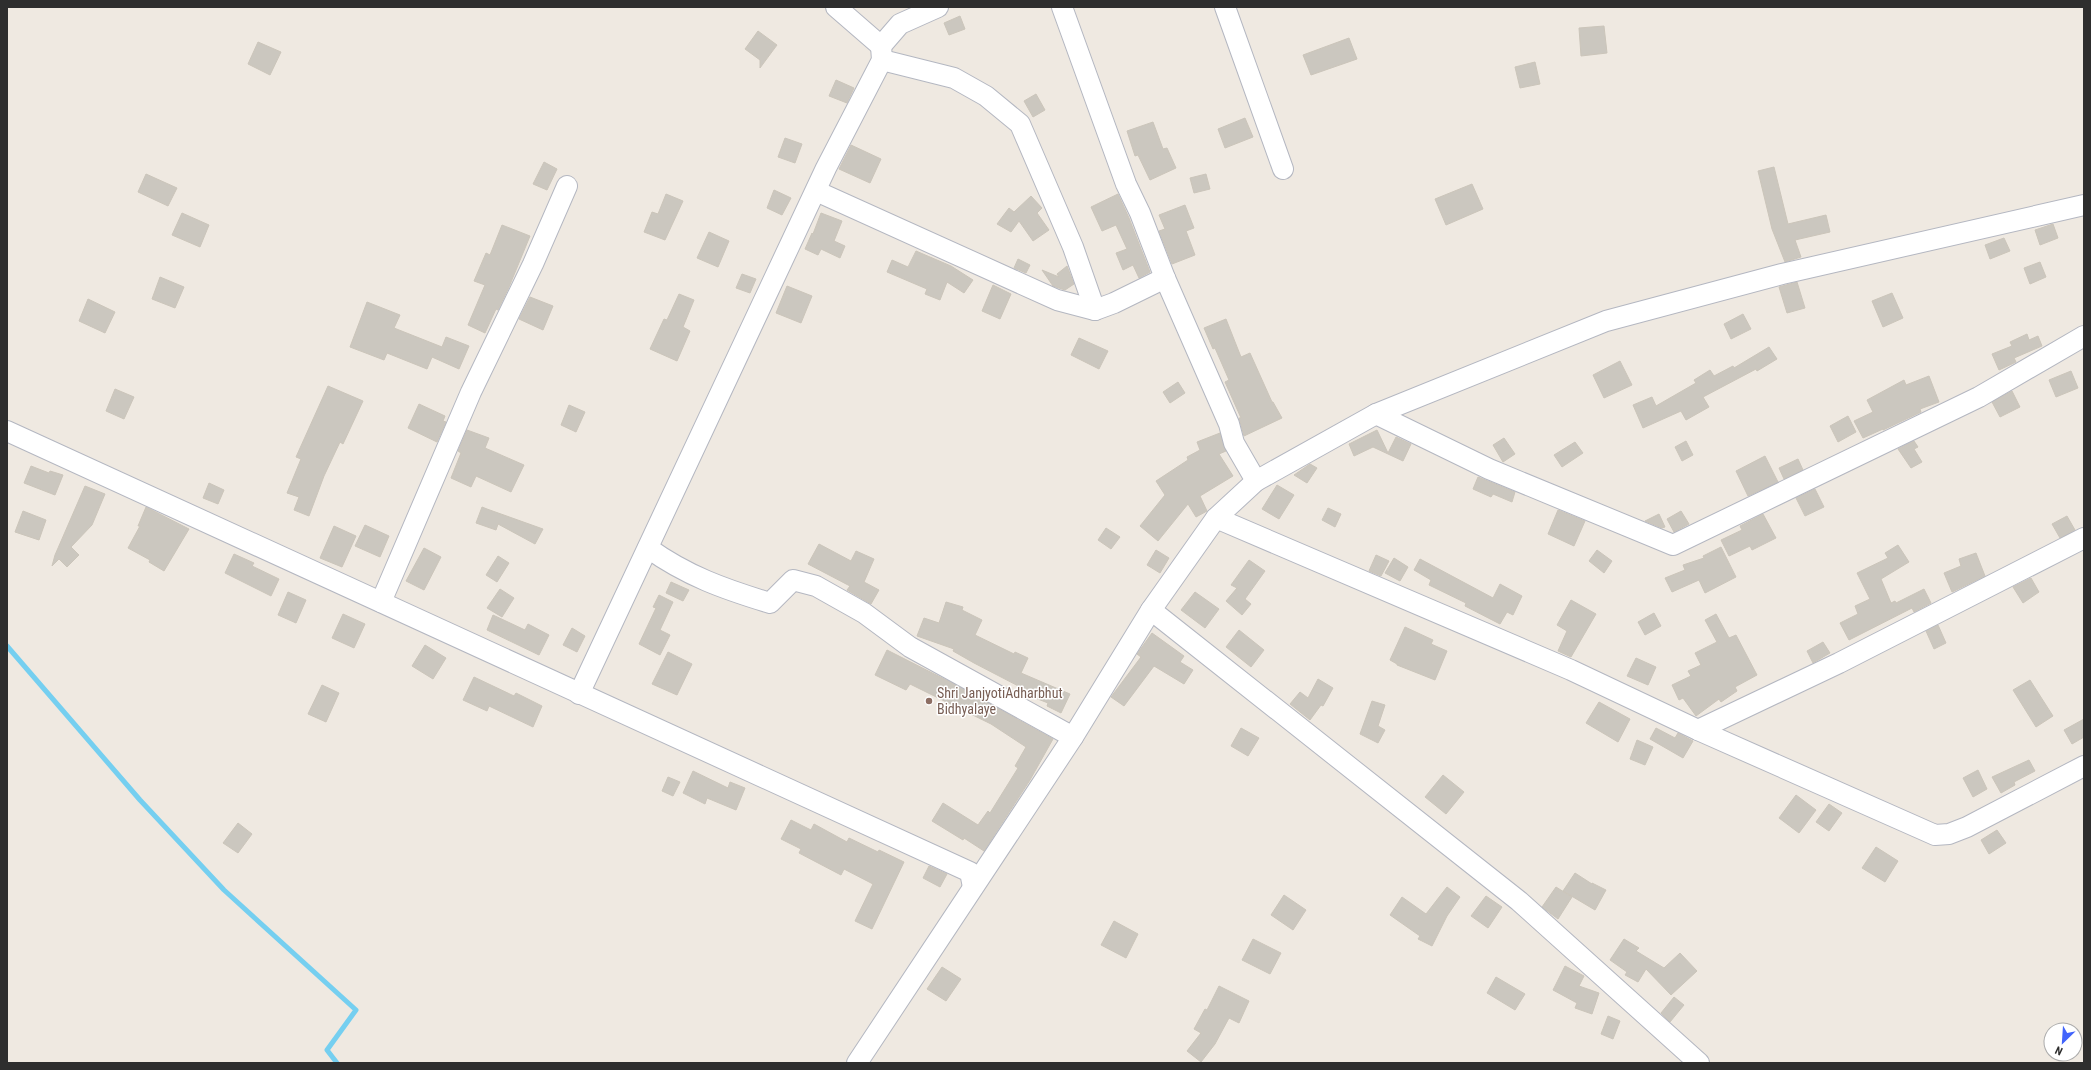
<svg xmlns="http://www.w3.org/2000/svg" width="2091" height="1070" font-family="'Roboto Condensed',sans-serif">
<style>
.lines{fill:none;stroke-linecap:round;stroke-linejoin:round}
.stream{stroke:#75cff0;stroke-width:5}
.building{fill:#cbc7bf;stroke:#cbc5ba}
.minor-casing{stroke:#b4b7c1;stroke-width:22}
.minor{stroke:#fff;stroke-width:20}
.education-dot{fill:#8d6e63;stroke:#fff;stroke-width:1.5}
.labels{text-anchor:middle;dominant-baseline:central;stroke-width:3;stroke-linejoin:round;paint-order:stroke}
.education-label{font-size:14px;fill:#785e54;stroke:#fff;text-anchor:start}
</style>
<rect width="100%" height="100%" fill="#efe9e1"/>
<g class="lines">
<!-- stream -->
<path class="stream" d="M7,646l133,154 84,90 132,120 -29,40 10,13"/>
</g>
<!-- building -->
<g class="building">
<path d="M960,16l5,13 -16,6 -5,-12z"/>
<path d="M1604,26l3,27 -26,3 -2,-28z"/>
<path d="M758,31l19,14 -17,23v-8l-15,-11z"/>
<path d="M1349,38l8,21 -46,16 -8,-20z"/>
<path d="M258,42l23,10 -11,23 -22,-11z"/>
<path d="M1535,62l5,22 -20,4 -5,-21z"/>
<path d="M836,80l18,8 -7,15 -18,-7z"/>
<path d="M1036,94l9,16 -12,7 -9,-16z"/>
<path d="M1245,118l8,19 -28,11 -7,-19z"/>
<path d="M1153,122l10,27 4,-1 9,20 -26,12 -12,-25 -3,1 -8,-25z"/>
<path d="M785,138l17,6 -7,19 -17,-6z"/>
<path d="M851,145l30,14 -11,24 -31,-14z"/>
<path d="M544,162l13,7 -10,21 -14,-6z"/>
<path d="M1774,167l14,57 38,-9 4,17 -35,8 6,17 -16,5 -13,-33 -14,-58z"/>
<path d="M146,174l31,14 -9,18 -30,-14z"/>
<path d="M1206,174l4,15 -16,4 -4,-15z"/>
<path d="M1472,184l11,25 -37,16 -11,-26z"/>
<path d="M774,190l17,8 -9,17 -15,-7z"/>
<path d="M666,194l17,7 -18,39 -21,-8 8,-20 6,2z"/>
<path d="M1118,194l11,24 21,54 -11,6 -6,-13 -10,5 -7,-17 11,-4 -11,-24 -14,6 -11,-24z"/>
<path d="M1031,196l11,12 -5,5 12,17 -16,11 -14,-20 -8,11 -14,-8 12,-16 5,4z"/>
<path d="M1185,205l9,23 -8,3 9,24 -23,9 -13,-33 6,-2 -6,-14z"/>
<path d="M182,213l27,12 -9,22 -28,-12z"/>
<path d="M821,213l21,8 -8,20 11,5 -5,12 -19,-9 -3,6 -13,-6 7,-16 1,1z"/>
<path d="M2053,224l5,14 -18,7 -5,-15z"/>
<path d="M502,225l28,11 -21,51 -11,23 -2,-1 -11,24 -17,-8 17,-40 -11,-4 12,-28 4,2z"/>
<path d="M709,232l20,9 -11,26 -21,-9z"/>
<path d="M2004,238l6,13 -20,8 -5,-14z"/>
<path d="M916,251l35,15 22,14 -9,13 -17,-11 -7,18 -15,-6 2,-5 -40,-17 5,-12 16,7z"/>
<path d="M1018,259l12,6 -4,8 -12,-5z"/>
<path d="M2040,262l6,15 -16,7 -6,-16z"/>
<path d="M1067,266l7,18 -9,6 -12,-4 -11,-16 17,7 -2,-3z"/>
<path d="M742,274l14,5 -6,14 -14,-5z"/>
<path d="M160,277l24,10 -9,21 -23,-9z"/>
<path d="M1797,282l8,26 -18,5 -8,-26z"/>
<path d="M993,285l18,9 -11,25 -18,-8z"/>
<path d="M787,286l25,10 -11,27 -25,-10z"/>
<path d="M1892,293l11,25 -20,9 -11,-26z"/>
<path d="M679,294l15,6 -11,27 7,4 -13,30 -27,-12 14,-30 3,1z"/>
<path d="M530,297l23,9 -10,24 -24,-11z"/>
<path d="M88,299l27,13 -10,21 -26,-12z"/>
<path d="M367,302l33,13 -6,13 48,19 4,-10 23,9 -10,23 -27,-12 -5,12 -40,-16 -3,7 -34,-13z"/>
<path d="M1743,314l8,15 -20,10 -7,-15z"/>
<path d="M1226,319l15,38 9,-4 22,49h1l9,16 -38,18 -5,-18h2l-16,-36 4,-2 -14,-32 -2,1 -9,-21z"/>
<path d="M2027,334l2,6 9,-4 4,10 -28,12 2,4 -17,8 -7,-16 20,-8 -2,-4z"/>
<path d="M1079,338l29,13 -9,18 -28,-14z"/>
<path d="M1769,347l8,12 -20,12 -1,-2 -53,28 6,10 -23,13 -5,-9 -38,17 -10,-23 19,-8 4,9 40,-23 -2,-3 16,-10 4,6 19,-10 1,2z"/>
<path d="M1620,361l12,24 -28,13 -11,-23z"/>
<path d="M2071,371l7,17 -22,9 -7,-17z"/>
<path d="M1929,376l10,26 -19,7 1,3 -38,18v-1l-20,9 -9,-17 19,-9 -6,-12 37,-20 2,5z"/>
<path d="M1178,382l7,11 -15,10 -7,-11z"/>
<path d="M328,386l35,15 -20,43 -3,-2 -16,34 -15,40 -15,-6 5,-13 -12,-4 14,-34 -5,-2z"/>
<path d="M115,389l19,8 -10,22 -18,-8z"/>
<path d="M2012,391l8,16 -20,10 -8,-15z"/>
<path d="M419,404l26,12 -2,5 3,1 -9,20 -29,-14z"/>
<path d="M569,405l16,7 -9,20 -15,-7z"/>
<path d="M1848,416l8,16 -18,10 -8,-16z"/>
<path d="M467,430l22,8 -4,10 39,17 -13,27 -35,-16 -5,11 -20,-9 10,-25 -3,-2z"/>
<path d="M1377,430l11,23 8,-16 15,7 -8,17 -30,-14 -19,9 -5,-12z"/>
<path d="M1220,433l6,18 -7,3 14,22 -33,20 7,15 -11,6 -8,-13 -30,37 -18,-15 25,-31 -9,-14 32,-21 -1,-3 13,-7 -3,-8z"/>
<path d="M1504,438l11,16 -12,8 -10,-17z"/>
<path d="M1686,441l7,14 -11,6 -7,-14z"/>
<path d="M1914,441l4,6 -4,2 8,13 -11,6 -13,-19z"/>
<path d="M1575,442l8,11 -21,14 -8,-12z"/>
<path d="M1765,456l13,26 -30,14 -12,-25z"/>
<path d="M1798,459l5,11 -19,9 -5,-11z"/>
<path d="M1310,464l7,4 -10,15 -13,-8z"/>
<path d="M31,466l18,7 1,-2 13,4 -8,20 -31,-12z"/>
<path d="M1478,477l37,15 -3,10 -19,-8 -2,3 -18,-8z"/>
<path d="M209,483l15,7 -6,14 -15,-6z"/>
<path d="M1277,485l17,10 -15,24 -17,-10z"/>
<path d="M85,486l20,8 -13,31 -21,22 8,8 -12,12 -8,-8 -7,7 3,-11z"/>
<path d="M1815,489l9,18 -19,9 -9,-18z"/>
<path d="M146,507l43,22 -25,42 -15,-9 1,-2 -22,-12 12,-22h-2z"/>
<path d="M482,507l5,2 56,20 -8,15 -37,-20 -2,6 -20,-7z"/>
<path d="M1328,508l13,6 -6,13 -13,-7z"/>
<path d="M1558,510l27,11 -11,25 -26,-12z"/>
<path d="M23,511l23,9 -7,20 -24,-8z"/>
<path d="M1681,511l8,13 -15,8 -7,-13z"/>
<path d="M1659,514l6,13 -3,1 -17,-7z"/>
<path d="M1763,514l13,24 -24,12 -2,-4 -21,10 -8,-16 21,-10 -2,-4z"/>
<path d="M2067,516l8,14 -15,8 -8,-14z"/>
<path d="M365,525l24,11 -9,21 -25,-11z"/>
<path d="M334,526l22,10 -14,31 -22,-9z"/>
<path d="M1106,528l14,9 -9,12 -13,-9z"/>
<path d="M819,544l32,17 5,-10 18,8 -10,23 15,8 -8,14 -24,-14 3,-4 -42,-22z"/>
<path d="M1898,545l11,17 -28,17 10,24 4,-2 1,2 28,-14 7,14 -17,9 -2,-4 -63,32 -9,-17 18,-9 -3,-8 15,-7 -13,-26 31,-15 -3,-5z"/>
<path d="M1721,547l15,30 -31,16 -6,-13 -27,12 -7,-14 20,-8 -2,-5 21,-7 -1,-2z"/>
<path d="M424,548l17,9 -17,33 -18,-9z"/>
<path d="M1156,550l13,8 -9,15 -13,-8z"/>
<path d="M1597,550l15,11 -8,12 -15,-12z"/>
<path d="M1976,553l9,23 -33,16 -8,-19 17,-7 -2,-7z"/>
<path d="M234,554l20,9 -2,3 27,13 -8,17 -46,-23z"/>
<path d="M1376,555l13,6 -8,15 -12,-5z"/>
<path d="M498,556l11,7 -12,19 -11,-7z"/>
<path d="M1394,558l14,9 -8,14 -15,-8z"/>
<path d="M1420,559l73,39 7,-14 22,12 -9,19 -6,-3 -7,12 -35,-18 1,-3 -37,-18 2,-5 -17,-10z"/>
<path d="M1249,560l16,11 -20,28 6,5 -9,11 -16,-14 11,-13 -6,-3z"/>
<path d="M2031,578l8,14 -16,11 -10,-16z"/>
<path d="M671,582l18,8 -6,11 -17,-8z"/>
<path d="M500,589l14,9 -12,19 -15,-9z"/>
<path d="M288,592l18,8 -10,23 -18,-8z"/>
<path d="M1195,592l24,17 -14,19 -24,-18z"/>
<path d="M659,595l14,7 -13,28 10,5 -10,20 -21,-11 17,-36 -3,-1z"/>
<path d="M1571,600l25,14 -25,43 -13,-6 9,-20 -10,-6z"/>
<path d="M946,602l17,5 -1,3 20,10 -7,15 39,19 1,-2 13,6 -7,15 49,21 -9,19 -14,-7 1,-3 -23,-9 1,-4 -52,-27 -21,-12 1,-2 -37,-13 7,-18 15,5z"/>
<path d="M1654,613l7,13 -16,9 -7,-13z"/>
<path d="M343,614l22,10 -11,24 -22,-10z"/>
<path d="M1716,614l13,24 7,-3 21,40 -22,12 2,4 -16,11 -2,-3 -23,17 -13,-18 -4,2 -7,-15 19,-9 -3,-5 13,-6 -6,-12 22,-11 -12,-22z"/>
<path d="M493,615l32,15 3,-6 21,11 -10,20 -52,-25z"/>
<path d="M1938,625l8,18 -12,6 -8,-18z"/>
<path d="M1405,627l28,13 -2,4 16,7 -12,29 -38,-15v-1l-7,-4z"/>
<path d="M572,628l13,8 -8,16 -14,-7z"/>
<path d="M1239,630l25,20 -13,17 -25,-20z"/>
<path d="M1152,633l32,23 -4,6 13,8 -9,14 -30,-18 -30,40 -13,-9 30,-40 -4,-3z"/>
<path d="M1823,642l7,11 -17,10 -6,-12z"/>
<path d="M425,645l21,13 -13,21 -21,-13z"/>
<path d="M887,650l67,34 99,55 -23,41 -46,71 -20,-13 -1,2 -31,-19 11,-18 35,22 10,-14 2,2 28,-45 -3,-2 11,-19 -35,-23 -81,-40 -4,6 -31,-15z"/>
<path d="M668,652l24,12 -15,31 -25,-11z"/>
<path d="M1636,658l20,9 -8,18 -21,-9z"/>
<path d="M474,677l40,19 2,-3 26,13 -9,21 -44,-21 -2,5 -24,-11z"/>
<path d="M1318,679l15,9 -10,18 -2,-1 -11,15 -20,-16 10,-12 8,6z"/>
<path d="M2030,680l23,36 -17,11 -23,-37z"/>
<path d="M322,685l17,8 -13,29 -18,-8z"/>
<path d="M1372,701l13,4 -7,21 7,4 -7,13 -18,-9z"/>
<path d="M1599,702l31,17 -12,23 -32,-19z"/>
<path d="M2084,719v18l-12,7 -8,-14z"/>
<path d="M1241,728l18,10 -11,18 -17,-10z"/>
<path d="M1656,728l19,10 3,-5 15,8 -10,17 -33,-19z"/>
<path d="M1637,740l16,7 -8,18 -15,-6z"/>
<path d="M2029,760l6,11 -21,11 1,3 -14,8 -9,-16z"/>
<path d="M1978,770l9,19 -14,8 -10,-19z"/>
<path d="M693,771l35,17 2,-6 15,6 -9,22 -29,-12 -2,6 -22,-11z"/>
<path d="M1443,775l21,17 -18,22 -21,-17z"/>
<path d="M668,777l12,5 -7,14 -11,-5z"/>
<path d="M1796,795l20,15 -17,23 -20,-15z"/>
<path d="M1829,804l13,9 -13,18 -13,-9z"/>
<path d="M791,820l20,10 3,-6 33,18 2,-4 29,14 1,-2 25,12 -32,67 -17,-8 18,-37 -29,-15 -3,6 -42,-22 2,-4 -20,-10z"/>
<path d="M238,823l14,11 -14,19 -15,-10z"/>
<path d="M1997,830l9,13 -17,11 -8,-14z"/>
<path d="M1876,847l22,14 -13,21 -23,-14z"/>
<path d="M929,866l18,8 -7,13 -17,-9z"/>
<path d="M1575,873l17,11v-1l14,7 -11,20 -32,-19z"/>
<path d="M1447,887l13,10 -13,19 -15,30 -14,-7 2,-3 -30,-21 12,-18 24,17z"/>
<path d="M1556,887l16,10 -14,22 -16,-12z"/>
<path d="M1284,895l22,15 -13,20 -22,-15z"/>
<path d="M1486,896l16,11 -14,21 -17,-12z"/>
<path d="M1114,921l24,13 -12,24 -25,-13z"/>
<path d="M1253,939l28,14 -11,21 -28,-14z"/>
<path d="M1624,939l15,9 -3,3 28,17 16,-15 17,18 -26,24 -25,-26 -8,13 -13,-7 2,-3 -17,-12z"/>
<path d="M1565,966l19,10 -5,10 20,7 -7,21 -17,-6 2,-5 -24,-13z"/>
<path d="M942,967l19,12 -15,22 -19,-12z"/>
<path d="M1496,977l29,17 -10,16 -28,-17z"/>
<path d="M1219,986l30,15 -10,22 -10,-5 -14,26 -14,18 -14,-11 14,-18 -7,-4 11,-20 2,1z"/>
<path d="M1674,997l10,8 -14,17 -9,-9z"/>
<path d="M1608,1016l12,5 -7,18 -12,-5z"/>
</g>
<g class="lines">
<defs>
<g id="minor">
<path d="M836,7l45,39 19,-22 38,-17"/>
<path d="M1062,7l64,177 14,29 25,65 64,146 5,19 22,38"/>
<path d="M1225,7l58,162"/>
<path d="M882,60l72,18 32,18 34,28 53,123 22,63"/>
<path d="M816,191l241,109 38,10 19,-7 51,-25"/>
<path d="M1376,414l113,55 184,76 306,-148 105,-61"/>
<path d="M7,431l963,441 3,15"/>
<path d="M1216,518l355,152 127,60 237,105 14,-1 18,-7 117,-61"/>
<path d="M648,548c39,28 76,41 122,55l23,-23 23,6 48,27 46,34 163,90"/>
<path d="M381,602l90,-210 62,-128 34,-78"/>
<path d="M1151,610l368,291 180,162"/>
<path d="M579,694l247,-526 56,-108 -1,-14"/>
<path d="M1698,730l141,-67 245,-125"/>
<path d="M857,1063l216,-326 78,-127 65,-92 40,-37 120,-67 230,-93 176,-47 302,-69"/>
</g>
</defs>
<!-- minor casing -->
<use href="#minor" class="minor-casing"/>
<!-- minor -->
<use href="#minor" class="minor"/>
</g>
<!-- markers -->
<circle class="education-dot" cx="929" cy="701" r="4"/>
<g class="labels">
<!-- education labels -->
<g class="education-label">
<text x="937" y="693">Shri JanjyotiAdharbhut<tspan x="937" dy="16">Bidhyalaye</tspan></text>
</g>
</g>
<!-- border -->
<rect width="2091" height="1070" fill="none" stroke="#2e2e2e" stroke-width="16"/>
<!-- north arrow -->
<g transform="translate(2063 1042) rotate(205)"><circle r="19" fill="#ffffff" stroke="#ababab"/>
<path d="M0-3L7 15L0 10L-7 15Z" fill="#4264fb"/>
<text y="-6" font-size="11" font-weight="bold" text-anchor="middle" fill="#2e2e2e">N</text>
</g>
</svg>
